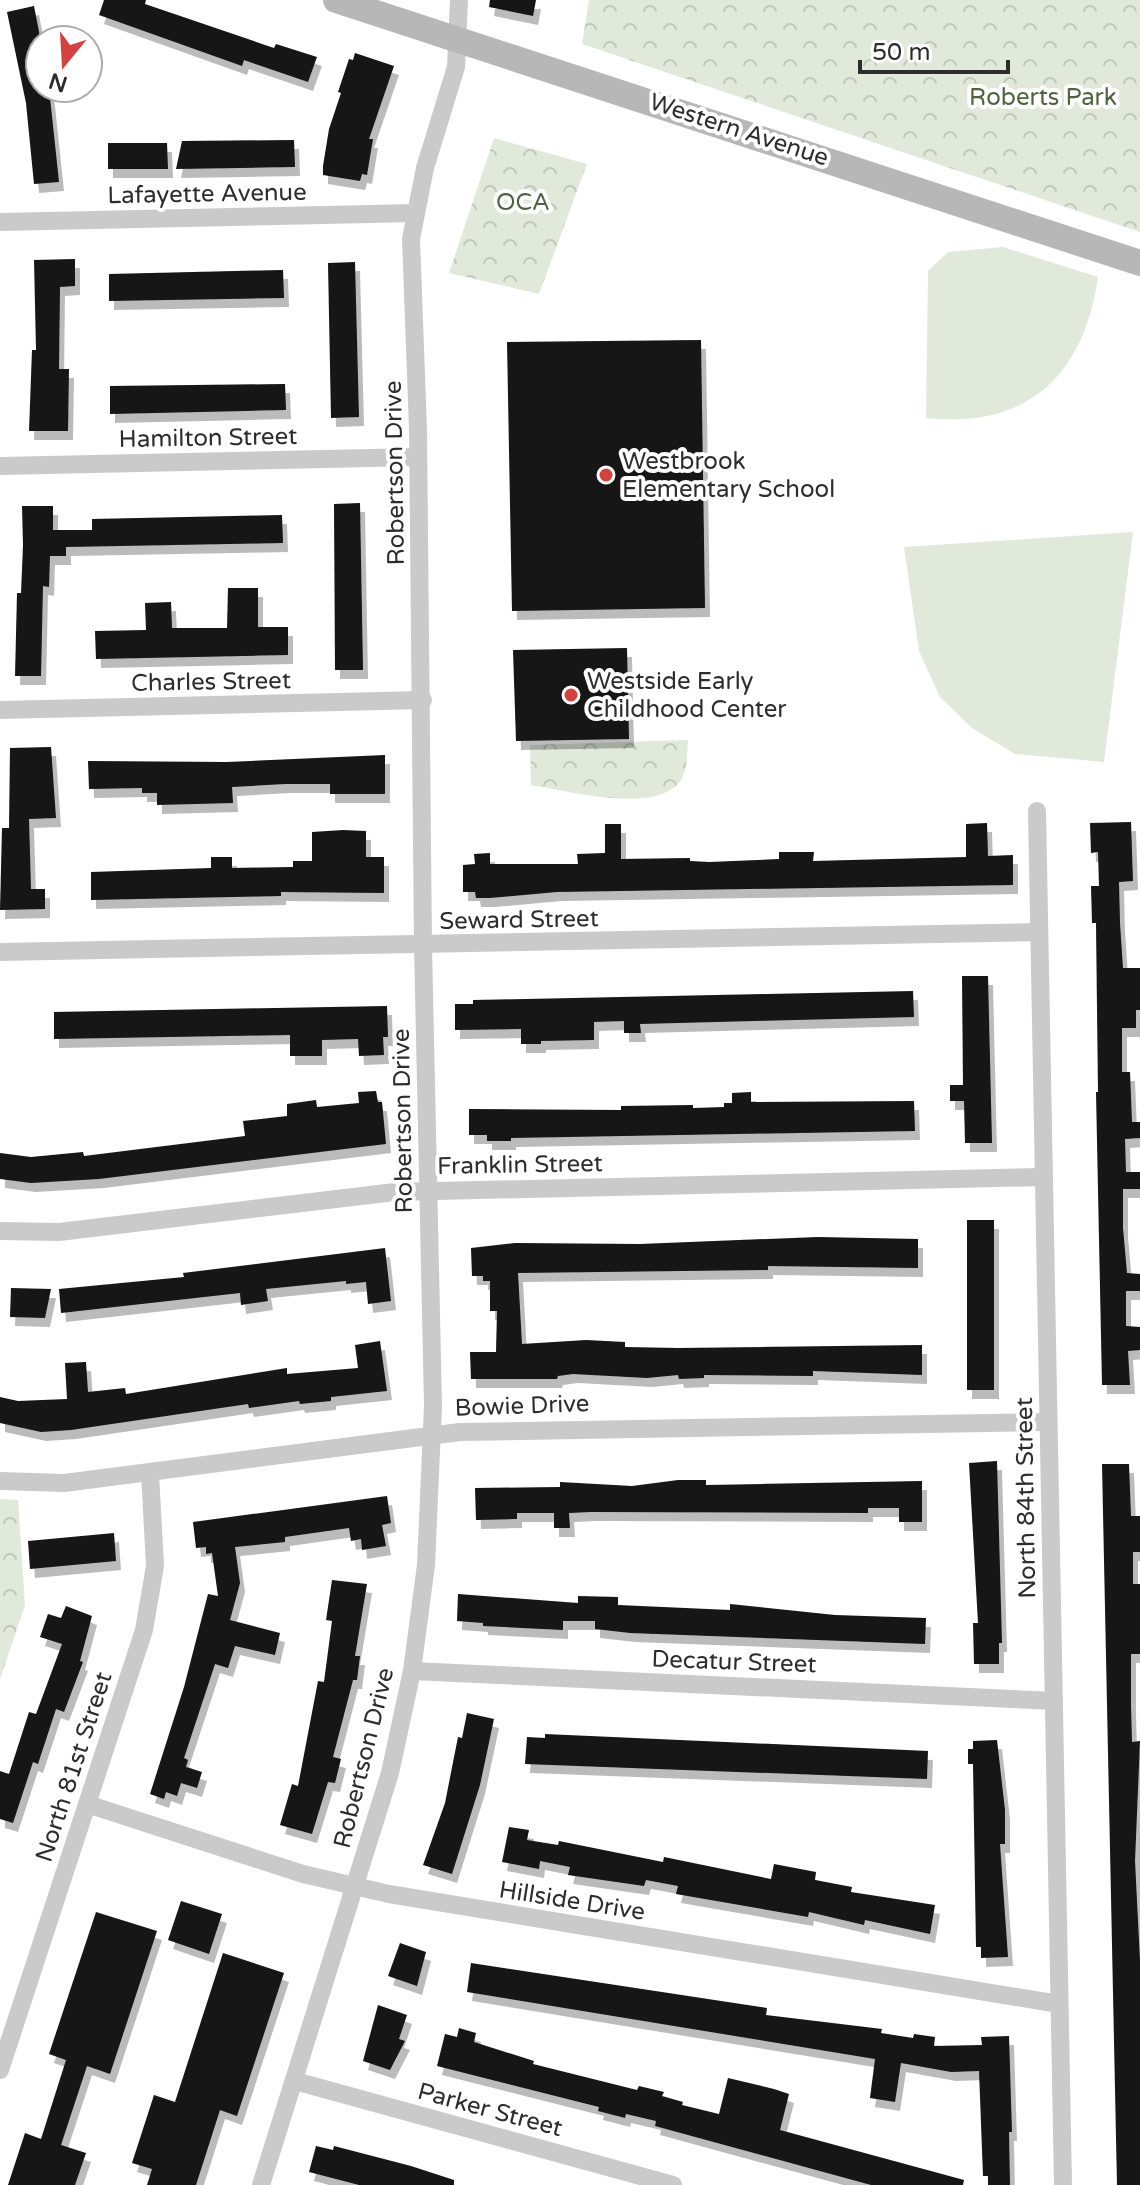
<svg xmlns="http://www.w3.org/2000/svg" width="1140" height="2185" font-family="'Varela Round',sans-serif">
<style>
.green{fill:#e1e9db}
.park{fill:url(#park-crowns)}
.building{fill:#141414;filter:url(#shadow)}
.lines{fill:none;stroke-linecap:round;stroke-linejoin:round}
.street{stroke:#cacaca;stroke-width:18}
.secondary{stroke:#b7b7b7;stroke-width:26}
.poi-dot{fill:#d5413e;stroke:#fff;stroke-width:3}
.labels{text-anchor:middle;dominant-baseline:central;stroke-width:8;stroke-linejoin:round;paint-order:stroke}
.park-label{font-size:24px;fill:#4d643e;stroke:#fff}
.street-label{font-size:24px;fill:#2d2d2d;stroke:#fff}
.poi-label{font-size:24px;fill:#2d2d2d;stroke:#fff;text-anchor:start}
</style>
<defs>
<pattern id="park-crowns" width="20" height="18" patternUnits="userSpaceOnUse" patternTransform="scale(2)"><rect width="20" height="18" fill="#e1e9db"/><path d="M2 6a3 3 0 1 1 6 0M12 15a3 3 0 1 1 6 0" fill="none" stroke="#c1c8bc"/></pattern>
<filter id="shadow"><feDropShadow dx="5" dy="9" stdDeviation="0" flood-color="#0004"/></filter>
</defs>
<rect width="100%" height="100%" fill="#fff"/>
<!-- green -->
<g class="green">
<path d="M1003,247l95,30c-14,98 -70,152 -172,141l2,-147 20,-19z"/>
<path d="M1133,532l-29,230 -89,-8 -43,-26 -32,-31 -21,-46 -15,-104z"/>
</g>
<!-- park -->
<g class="park">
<path d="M589,0h551v232l-558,-188z"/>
<path d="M494,138l93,26 -48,130 -90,-21z"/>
<path d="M688,740c-1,12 0,26 -6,38 -21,39 -117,12 -151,7l-1,-40z"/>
<path d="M0,1499l18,1 7,105 -25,74z"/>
</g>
<!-- building -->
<g class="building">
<path d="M104,0h42l-1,4 129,44 2,-4 41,13 -9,25 -64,-22 -2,6 -143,-51z"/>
<path d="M490,0h46l-3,16 -44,-9z"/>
<path d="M34,6l6,31v51h9l10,94 -25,2 -8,-81 -19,-91z"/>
<path d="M355,53l39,13 -25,73h4l-6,36 -5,-1 -2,7 -37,-6v-9l6,-37 12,-36 -3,-1 11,-33 4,1z"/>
<path d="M294,140l1,27 -119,2 6,-28z"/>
<path d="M108,143h59l1,26h-60z"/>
<path d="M75,259v27l-15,1 -1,82h10l-1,62h-39l3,-81h4l-2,-90z"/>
<path d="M355,262l4,155 -28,1 -3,-155z"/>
<path d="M283,270l1,28 -175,3v-27z"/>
<path d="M701,340l4,268 -193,3 -5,-269z"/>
<path d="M285,384l1,26 -176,4v-28z"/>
<path d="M360,503l3,167h-28l-1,-166z"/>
<path d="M22,506h31v24h39v-11l190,-4 1,28 -217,4v9h-16l-1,31 -6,-1 -2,90h-26l2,-83h4l2,-48z"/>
<path d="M228,588h30v39h30v28l-192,4 -1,-28 51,-1 -1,-27 26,-1 1,26h55z"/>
<path d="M627,648l2,91 -113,2 -3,-91z"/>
<path d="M51,747l5,71 -27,1 2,70h14v20l-45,1 2,-82h7l1,-80z"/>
<path d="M385,755v39h-55v-10h-45l-53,3 1,16 -76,2v-12h-15v-5l-53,1 -1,-28 139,1z"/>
<path d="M1131,822l2,59 -14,1 1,41 3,45h17v42h-4v18h-14v44h8l2,50h8v16l-15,1 1,33h14v17h-17v39l4,45 13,1v17h-14v35l14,1v23l-12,1 2,34h-28l-6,-293h2l-2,-169h-4l-1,-37h8l-1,-34 -7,1 -1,-30z"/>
<path d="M987,823l1,33 25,-1v30l-456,7 -67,6h-14l-1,-6h-12v-27l12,-1 -1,-10 16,-1v11h88l-1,-10 28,-1v-29h16v35l69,-1v3l19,1 70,-3v-7h35l-1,9 153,-4v-33z"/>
<path d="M343,830l23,1v26h18v36l-103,-1v4l-190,4v-28l120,-4v-11h21v11l61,-1v-6h19v-29z"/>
<path d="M962,976h26l4,167h-27l-1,-42h-14v-16h13z"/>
<path d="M913,991l1,26 -274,7 1,9h-17v-12l-30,1v18l-53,1v3h-20v-15l-66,1v-26h18v-4z"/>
<path d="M387,1006l1,31h-5l1,18 -25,1 -1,-17 -36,1v16h-32v-21l-236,4v-27z"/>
<path d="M376,1091l2,11h4l4,42 -287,35 -68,4 -31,-4v-26l31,4 52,-5 1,4 161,-20 -2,-15 44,-5v-12l29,-4 1,7 42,-4 -1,-11z"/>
<path d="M751,1092v10l163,-1 1,30 -404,7v3h-24v-6h-18v-26l152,1v-4l72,-1v3l31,-1v-4h8v-10z"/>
<rect x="967" y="1220" width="27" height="170"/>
<path d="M818,1237l100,2v29l-150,-2v4l-250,3 4,71 64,-4 39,2v5l53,1 244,-3v30l-109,-4v5l-109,-1v3l-25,1 -1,-4 -31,3 -74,-4 -15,2 -1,3h-86l-1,-27h26l1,-41h-7v-30h-7v-5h-11l-1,-28 44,-5 125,1z"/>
<path d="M385,1248l6,53 -23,3 -2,-22 -20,2v-3l-80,8 2,12 -27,4 -1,-12 -179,20 -2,-24 125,-12 -1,-4z"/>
<path d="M11,1288l40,1 -6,29 -35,-1z"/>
<path d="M380,1341l7,50 -56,6v4l-31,3 -1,-3 -50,7 -1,-4 -177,26 -30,2 -41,-9v-26l18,4 49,-2 -2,-36 21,-1 2,30 37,-4 1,6 161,-26v6l71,-6 -3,-23z"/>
<path d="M997,1461l5,182h-3v21h-25l-1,-41h5l-9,-160z"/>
<path d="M1102,1464h27l2,52h9v36h-7v32h7v70h-9v52l1,36 8,-1 -5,120 5,100v224h-23z"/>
<path d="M678,1480h28v5l216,-4v41h-23v-14h-31v5l-277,-1 -22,1 1,15h-16v-15h-37v6l-41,1 -1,-32 85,-1v-5l72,4z"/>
<path d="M387,1496l4,27 -9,2 4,21 -24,4 -1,-11 -10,2 -2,-13 -64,9v5l-50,5 5,36 -10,37 50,13 -5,22 -40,-9 -7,22 -13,-4 -31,94 4,2 -2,7 16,5 -5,16 -16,-5 -4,13 -11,-4 -2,7 -14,-5 34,-107 24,-93 10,2 -6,-43 -6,1v-7l-10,1 -3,-26z"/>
<path d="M114,1533l2,28 -86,8 -2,-28z"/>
<path d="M332,1580l35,4 -12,72h5l-3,24h-4l-20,77 8,2 -6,24 -7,-1 -16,52 -32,-9 12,-41 6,2 20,-105 6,1 8,-61 -6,-1z"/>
<path d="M458,1594l120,9v-7l40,1v8l112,5v-6l105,11 91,3 -1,26 -295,-11 -35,-4v-8h-32v9l-80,-4v-3l-26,-2z"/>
<path d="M66,1606l26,10 -12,45 3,1 -19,50 -8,-3 -18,55 -5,-2 -20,61 -13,-4v-48l9,3 20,-62 7,2 26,-70 -22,-7 8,-23 13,4z"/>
<path d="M467,1713l27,6 -14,66 -28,89 -29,-9 22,-62 13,-66 4,1z"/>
<path d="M545,1734l383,17 -1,28 -402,-15 2,-27 18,1z"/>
<path d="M997,1740l8,70v34h-5l8,113 -27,1v-11h-5l-3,-183h-5v-15h5v-8z"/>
<path d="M509,1827l20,3 -2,10 31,5 1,-4 104,21 1,-5 107,22 3,-15 42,8 -1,8 37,7 -1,5 84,13 -5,29 -65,-14 -1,5 -55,-13 -1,5 -132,-23 2,-8 -32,-6 -2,6 -76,-11 2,-8 -30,-6 -1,8 -37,-7z"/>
<path d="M181,1901l41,13 -13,40 -41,-14z"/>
<path d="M96,1912l61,19 -47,143 -23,-8 -26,79 25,8 -11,32h-67l17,-52 16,6 25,-79 -17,-6z"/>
<path d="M400,1943l26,9 -9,34 -29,-10z"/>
<path d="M223,1953l61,20 -47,143 -17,-6 -24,75h-49l5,-16 -20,-6 22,-68 21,7z"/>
<path d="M471,1963l296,45 -1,7 116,14 -1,4 32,5 1,-4 21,3 -1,9 48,-1 -1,-8 28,-1 3,96h-3l1,53h-22v-9h-5l-4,-105 -28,1 -50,-9 -6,39 -25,-4 5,-39 -408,-67z"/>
<path d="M378,2005l29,10 -8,24 6,2 -15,29 -27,-9z"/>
<path d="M459,2028l17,5 -2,9 60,19 -1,3 104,26 2,-4 25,6 -2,4 21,6 -1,3 37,9 9,-36 46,11 15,5 -9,36 184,50 -1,5h-92l-216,-59 1,-5 -30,-7 -1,4 -27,-7 1,-4 -162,-41 8,-32 12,3z"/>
<path d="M316,2146l17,4 1,-4 77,20 43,14v5h-95l-50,-13z"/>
</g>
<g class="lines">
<!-- street -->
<g class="street">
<path d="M0,222l416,-9"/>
<path d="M0,466l418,-9"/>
<path d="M0,710l423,-10"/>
<path d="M1037,811l26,1374"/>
<path d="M0,952l1039,-20"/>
<path d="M0,1231l59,1 336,-40 648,-15"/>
<path d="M0,1481l64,2 396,-51 588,-10"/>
<path d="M412,1671l642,30"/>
<path d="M87,1804l216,70 86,20 670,110"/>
<path d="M0,2070l144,-440 11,-64 -5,-93"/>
<path d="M295,2081l378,104"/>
<path d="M261,2185l129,-412 22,-102 14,-106 7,-159 -10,-460 -5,-517 -7,-190 14,-71 31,-101 3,-67"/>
</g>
<!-- secondary -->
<path class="secondary" d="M336,0l804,263"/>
</g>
<!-- markers -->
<g class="poi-dot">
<circle cx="606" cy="475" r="8"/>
<circle cx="571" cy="695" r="8"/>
</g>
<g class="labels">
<!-- park labels -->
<g class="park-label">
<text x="1043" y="97">Roberts Park</text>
<text x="523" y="202">OCA</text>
</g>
<!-- street labels -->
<g class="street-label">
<text transform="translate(739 130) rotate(18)">Western Avenue</text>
<text transform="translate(207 194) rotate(-1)">Lafayette Avenue</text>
<text transform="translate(208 438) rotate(-1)">Hamilton Street</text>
<text transform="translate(395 473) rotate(-91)">Robertson Drive</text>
<text transform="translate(211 682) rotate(-1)">Charles Street</text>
<text transform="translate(519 920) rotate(-1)">Seward Street</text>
<text transform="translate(403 1121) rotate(-91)">Robertson Drive</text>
<text transform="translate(520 1165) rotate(-1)">Franklin Street</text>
<text transform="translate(522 1406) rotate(-2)">Bowie Drive</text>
<text transform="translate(1026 1498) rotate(-91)">North 84th Street</text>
<text transform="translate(734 1662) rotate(2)">Decatur Street</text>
<text transform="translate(364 1758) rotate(-76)">Robertson Drive</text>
<text transform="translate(74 1767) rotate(-72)">North 81st Street</text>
<text transform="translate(572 1901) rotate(9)">Hillside Drive</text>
<text transform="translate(490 2110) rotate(15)">Parker Street</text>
</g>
<!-- poi labels -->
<g class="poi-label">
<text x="622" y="461">Westbrook<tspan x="622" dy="28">Elementary School</tspan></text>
<text x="587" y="681">Westside Early<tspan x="587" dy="28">Childhood Center</tspan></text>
</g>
</g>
<!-- north arrow -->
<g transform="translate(64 64) rotate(198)"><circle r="38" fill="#ffffff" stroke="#ababab" stroke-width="2"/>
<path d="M0-6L14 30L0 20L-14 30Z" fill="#d5413e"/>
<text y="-12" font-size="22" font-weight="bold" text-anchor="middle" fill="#2d2d2d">N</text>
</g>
<!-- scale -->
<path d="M860 60v12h148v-12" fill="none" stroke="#2d2d2d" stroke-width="4"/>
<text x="872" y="60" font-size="24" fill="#2d2d2d" stroke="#ffffff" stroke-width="6" paint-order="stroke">50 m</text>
</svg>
